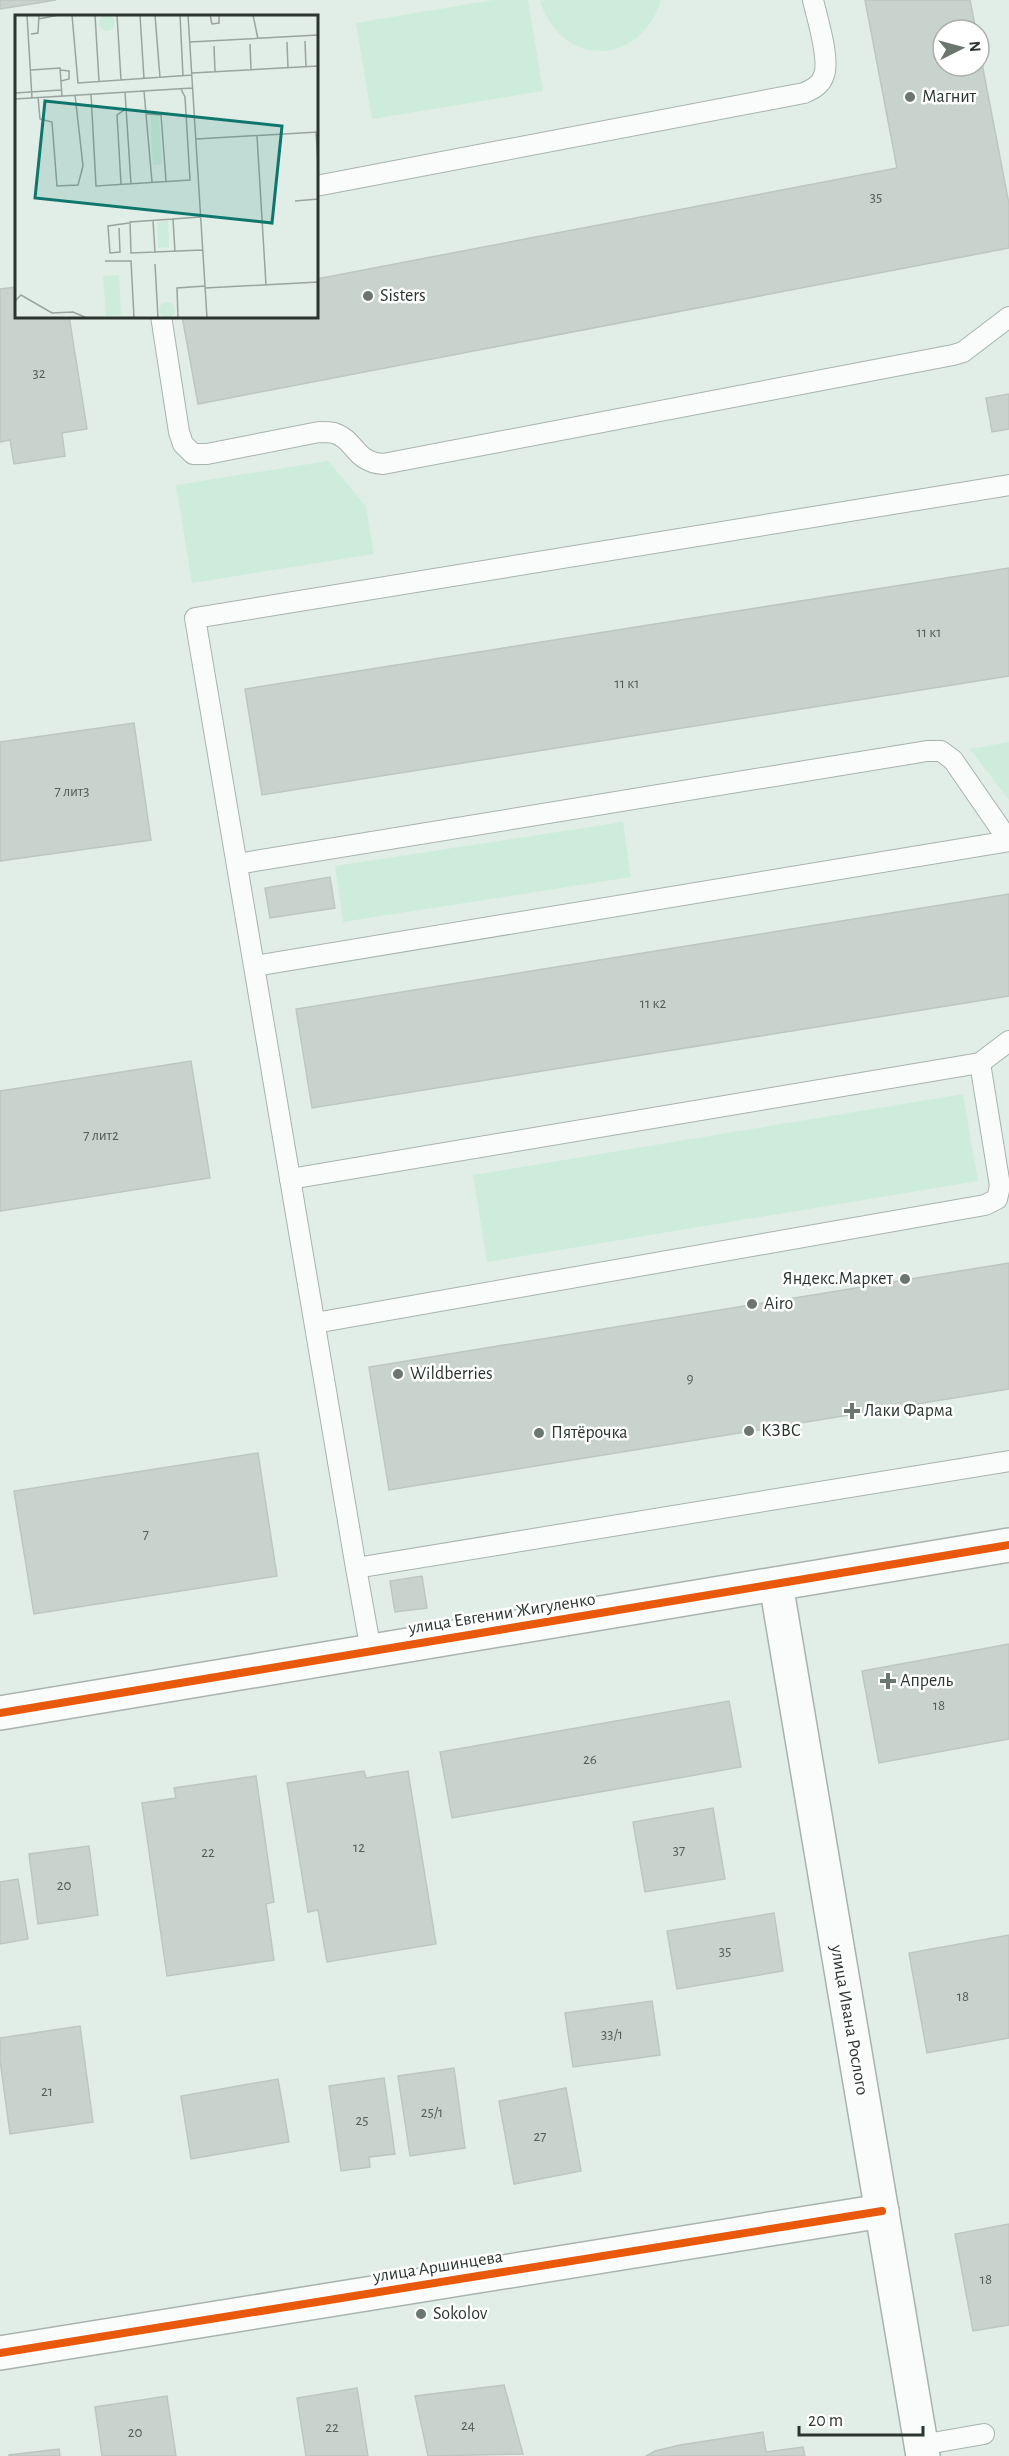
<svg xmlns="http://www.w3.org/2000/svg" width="1009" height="2456" font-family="'Alegreya Sans',sans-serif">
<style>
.green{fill:#ceecdb}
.building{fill:#c9d3cd;stroke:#bcc7c1;stroke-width:1.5}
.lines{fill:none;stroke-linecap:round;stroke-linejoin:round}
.service-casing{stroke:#a8b3ad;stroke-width:22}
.minor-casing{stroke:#a8b3ad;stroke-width:36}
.service{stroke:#fafcfb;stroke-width:20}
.minor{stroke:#fafcfb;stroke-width:33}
.cycleway-casing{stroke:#fff;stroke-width:11}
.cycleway{stroke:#e8590c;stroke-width:8}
.poi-dot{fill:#6b766f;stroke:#fff;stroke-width:2}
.labels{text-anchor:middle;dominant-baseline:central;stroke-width:5;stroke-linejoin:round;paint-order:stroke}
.number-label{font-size:15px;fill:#545e58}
.poi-label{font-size:18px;fill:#2b352f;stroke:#fff;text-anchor:start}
.street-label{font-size:18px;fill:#2b352f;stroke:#fff}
.inset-road{fill:none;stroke:#98a49d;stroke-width:1.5}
.view{fill:#0f766e;fill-opacity:0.15;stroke:#0f766e;stroke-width:3}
.inset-edge{fill:none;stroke:#2b352f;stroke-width:3}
</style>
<rect width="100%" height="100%" fill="#e1eee7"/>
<!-- green -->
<g class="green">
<path d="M493,0h35l15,91 -171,28 -16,-96z"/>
<path d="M548,0h113c-21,67 -99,69 -121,1z"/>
<path d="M328,461l38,45 8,48 -182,29 -16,-98z"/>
<path d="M1009,742v58l-39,-51z"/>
<path d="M623,822l8,55 -288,45 -8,-56z"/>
<path d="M963,1094l15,87 -491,81 -14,-87z"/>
</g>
<!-- building -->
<g class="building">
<path d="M0,0h56l-56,9z"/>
<path d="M865,0h105l6,30h-33v36h36v-18l30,156v44l-811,156 -16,-88h134v-37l581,-111z"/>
<path d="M16,287v29h53l18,113 -25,4 3,23 -51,8 -4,-24 -10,2v-153z"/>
<path d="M1009,394v35l-17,3 -6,-34z"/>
<path d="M1009,568v108l-747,119 -17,-106z"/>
<path d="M134,723l17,117 -151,21v-119z"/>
<path d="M330,877l5,31 -65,10 -5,-30z"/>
<path d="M1009,894v102l-697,112 -16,-99z"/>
<path d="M191,1061l19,117 -210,33v-120z"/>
<path d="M1009,1263v126l-620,101 -20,-123z"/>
<path d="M258,1453l19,123 -243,38 -20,-123z"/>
<path d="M422,1576l5,32 -32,4 -5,-31z"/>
<path d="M1009,1644v95l-130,24 -17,-92z"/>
<path d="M729,1701l12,66 -289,51 -12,-66z"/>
<path d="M364,1771l2,7 42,-7 28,173 -109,18 -9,-52 -10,2 -21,-129z"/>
<path d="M256,1776l18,126 -8,2 8,56 -107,16 -25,-173 34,-5 -2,-10z"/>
<path d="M713,1808l12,71 -80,13 -12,-70z"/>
<path d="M89,1846l9,69 -60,9 -9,-70z"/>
<path d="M18,1879l10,60 -28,5v-62z"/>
<path d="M774,1913l9,58 -106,18 -10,-58z"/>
<path d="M1009,1935v103l-82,15 -18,-100z"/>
<path d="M652,2001l8,54 -87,12 -8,-54z"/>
<path d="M80,2026l13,96 -83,12 -10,-74v-22z"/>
<path d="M454,2068l11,80 -55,8 -12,-80z"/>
<path d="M384,2078l11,76 -26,3 1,10 -29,4 -12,-85z"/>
<path d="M278,2079l11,63 -98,17 -10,-63z"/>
<path d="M566,2088l15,83 -67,13 -15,-83z"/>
<path d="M1009,2224v101l-36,6 -18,-97z"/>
<path d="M504,2385l19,69 -95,2 -13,-60z"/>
<path d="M357,2388l11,68h-62l-9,-58z"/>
<path d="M167,2396l9,60h-74l-7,-49z"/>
<path d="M763,2432l3,20 37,-5 2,9h-159l9,-5 25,-6z"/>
<path d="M59,2449l1,7h-51v-1z"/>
</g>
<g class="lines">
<defs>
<g id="service">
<path d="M316,186l488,-93c9,-4 17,-8 20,-18 6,-17 -7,-57 -11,-75"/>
<path d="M161,316l18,116 4,12 10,10h14l112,-22c5,0 11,0 15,1 22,7 20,29 49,31l570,-109 10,-3 46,-35"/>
<path d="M1009,485l-814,133 161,950 653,-107"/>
<path d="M237,864l690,-113h14l12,9 56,81"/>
<path d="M255,966l754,-125"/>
<path d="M290,1179l690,-116 29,-22"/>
<path d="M315,1323l670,-118 12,-6 3,-13 -20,-123"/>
<path d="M356,1568l15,83"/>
<path d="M921,2445l63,-11"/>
</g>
<g id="minor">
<path d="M776,1584l147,872"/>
<path d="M0,1713l1009,-168"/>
<path d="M0,2353l882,-142"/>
</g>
</defs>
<!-- service casing -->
<use href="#service" class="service-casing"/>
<!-- minor casing -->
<use href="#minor" class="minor-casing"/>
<!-- service -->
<use href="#service" class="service"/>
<!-- minor -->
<use href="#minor" class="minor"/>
<defs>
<g id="cycleway">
<path d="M0,1713l1009,-168"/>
<path d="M0,2353l882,-142"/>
</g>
</defs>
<!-- cycleway casing -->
<use href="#cycleway" class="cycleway-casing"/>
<!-- cycleway -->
<use href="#cycleway" class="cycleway"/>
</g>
<!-- markers -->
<g class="poi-dot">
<circle cx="910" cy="97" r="6"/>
<circle cx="368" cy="296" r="6"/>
<circle cx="905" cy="1279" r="6"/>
<circle cx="752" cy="1304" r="6"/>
<circle cx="398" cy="1374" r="6"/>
<path d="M849 1402h6v6h6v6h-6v6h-6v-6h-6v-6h6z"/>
<circle cx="749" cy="1431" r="6"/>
<circle cx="539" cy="1433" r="6"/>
<path d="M885 1672h6v6h6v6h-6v6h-6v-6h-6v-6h6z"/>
<circle cx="421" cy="2314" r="6"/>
</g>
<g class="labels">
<!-- number labels -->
<g class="number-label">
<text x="876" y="197">35</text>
<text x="39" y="373">32</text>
<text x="929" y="632">11 к1</text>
<text x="627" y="683">11 к1</text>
<text x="72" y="791">7 лит3</text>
<text x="653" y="1003">11 к2</text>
<text x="101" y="1135">7 лит2</text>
<text x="690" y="1378">9</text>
<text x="146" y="1534">7</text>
<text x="939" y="1705">18</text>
<text x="590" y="1759">26</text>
<text x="359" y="1847">12</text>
<text x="679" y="1850">37</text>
<text x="208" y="1852">22</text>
<text x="64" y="1885">20</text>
<text x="725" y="1951">35</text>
<text x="963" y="1996">18</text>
<text x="612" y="2034">33/1</text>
<text x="47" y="2091">21</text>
<text x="432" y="2112">25/1</text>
<text x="362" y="2120">25</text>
<text x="540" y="2136">27</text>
<text x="986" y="2279">18</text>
<text x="468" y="2425">24</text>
<text x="332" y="2427">22</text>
<text x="135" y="2432">20</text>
</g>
<!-- poi labels -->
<g class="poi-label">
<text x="922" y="97">Магнит</text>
<text x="380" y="296">Sisters</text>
<text x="893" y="1279" text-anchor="end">Яндекс.Маркет</text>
<text x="764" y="1304">Airo</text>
<text x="410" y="1374">Wildberries</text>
<text x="864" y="1411">Лаки Фарма</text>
<text x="761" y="1431">КЗВС</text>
<text x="551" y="1433">Пятёрочка</text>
<text x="900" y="1681">Апрель</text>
<text x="433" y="2314">Sokolov</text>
</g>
<!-- street labels -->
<g class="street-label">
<text transform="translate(502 1614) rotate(-9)">улица Евгении Жигуленко</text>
<text transform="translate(849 2020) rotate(80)">улица Ивана Рослого</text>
<text transform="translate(438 2267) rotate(-9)">улица Аршинцева</text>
</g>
</g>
<!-- overview -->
<g transform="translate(15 15)">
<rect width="303" height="303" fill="#e1eee7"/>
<path d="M84 8a8 8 0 1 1 16 0a8 8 0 1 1-16 0ZM135,101h9l3,48 -9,1zM153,206l1,26 -11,1 -1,-26zM104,260l2,40 -15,1 -3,-40zM144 295a8 8 0 1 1 16 0a8 8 0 1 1-16 0Z" fill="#ceecdb"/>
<path class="inset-road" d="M12,0l5,83M57,0l6,68 114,-8M80,0l4,66M102,0l4,65M125,0l4,64M140,0l5,63M165,0l3,61M173,0l19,303M195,0l2,9 7,-1v-8M238,0l5,24M23,4l21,-4M16,19l7,-1 1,-18M290,26l1,26M175,27l128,-7M272,27l1,26M235,29l1,26M199,31l1,26M16,55l29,-2 2,28M45,55l9,1v8l-8,2M177,58l126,-7M129,76l8,91M110,77l6,92M0,78l46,-3M76,79l5,92 94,-6 -5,-83 -4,-8M23,82l2,22 12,3 5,64 21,-1 5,-19 -8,-71M0,84l177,-11M132,99l14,1 5,66M301,117l2,32M242,121l9,149M181,124l122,-7M106,169l-4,-69 9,-6M280,186l23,-2M158,204l-43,3 1,31 71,-3M138,205l2,33M104,213l1,24 -10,1 -2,-27 21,-3M160,237l-2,-33 27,-2M90,246h26l3,57M140,249l3,54M190,273l113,-6M0,286l6,-6 31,18 21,-1 14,6M163,303l-1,-30 28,-2"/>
<path class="view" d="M30,86l237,25 -10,97 -237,-25z"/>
<rect width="303" height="303" class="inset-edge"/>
</g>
<!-- north arrow -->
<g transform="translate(961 48) rotate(84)"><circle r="28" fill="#ffffff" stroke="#aaaeac" stroke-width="1.5"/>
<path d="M0-4.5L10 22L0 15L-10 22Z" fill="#6b766f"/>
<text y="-9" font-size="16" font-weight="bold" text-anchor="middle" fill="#2b352f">N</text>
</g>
<!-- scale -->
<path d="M799 2426v9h124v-9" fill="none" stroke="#2b352f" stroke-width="3"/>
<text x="808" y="2426" font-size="18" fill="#2b352f" stroke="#ffffff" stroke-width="4.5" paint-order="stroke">20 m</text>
</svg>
